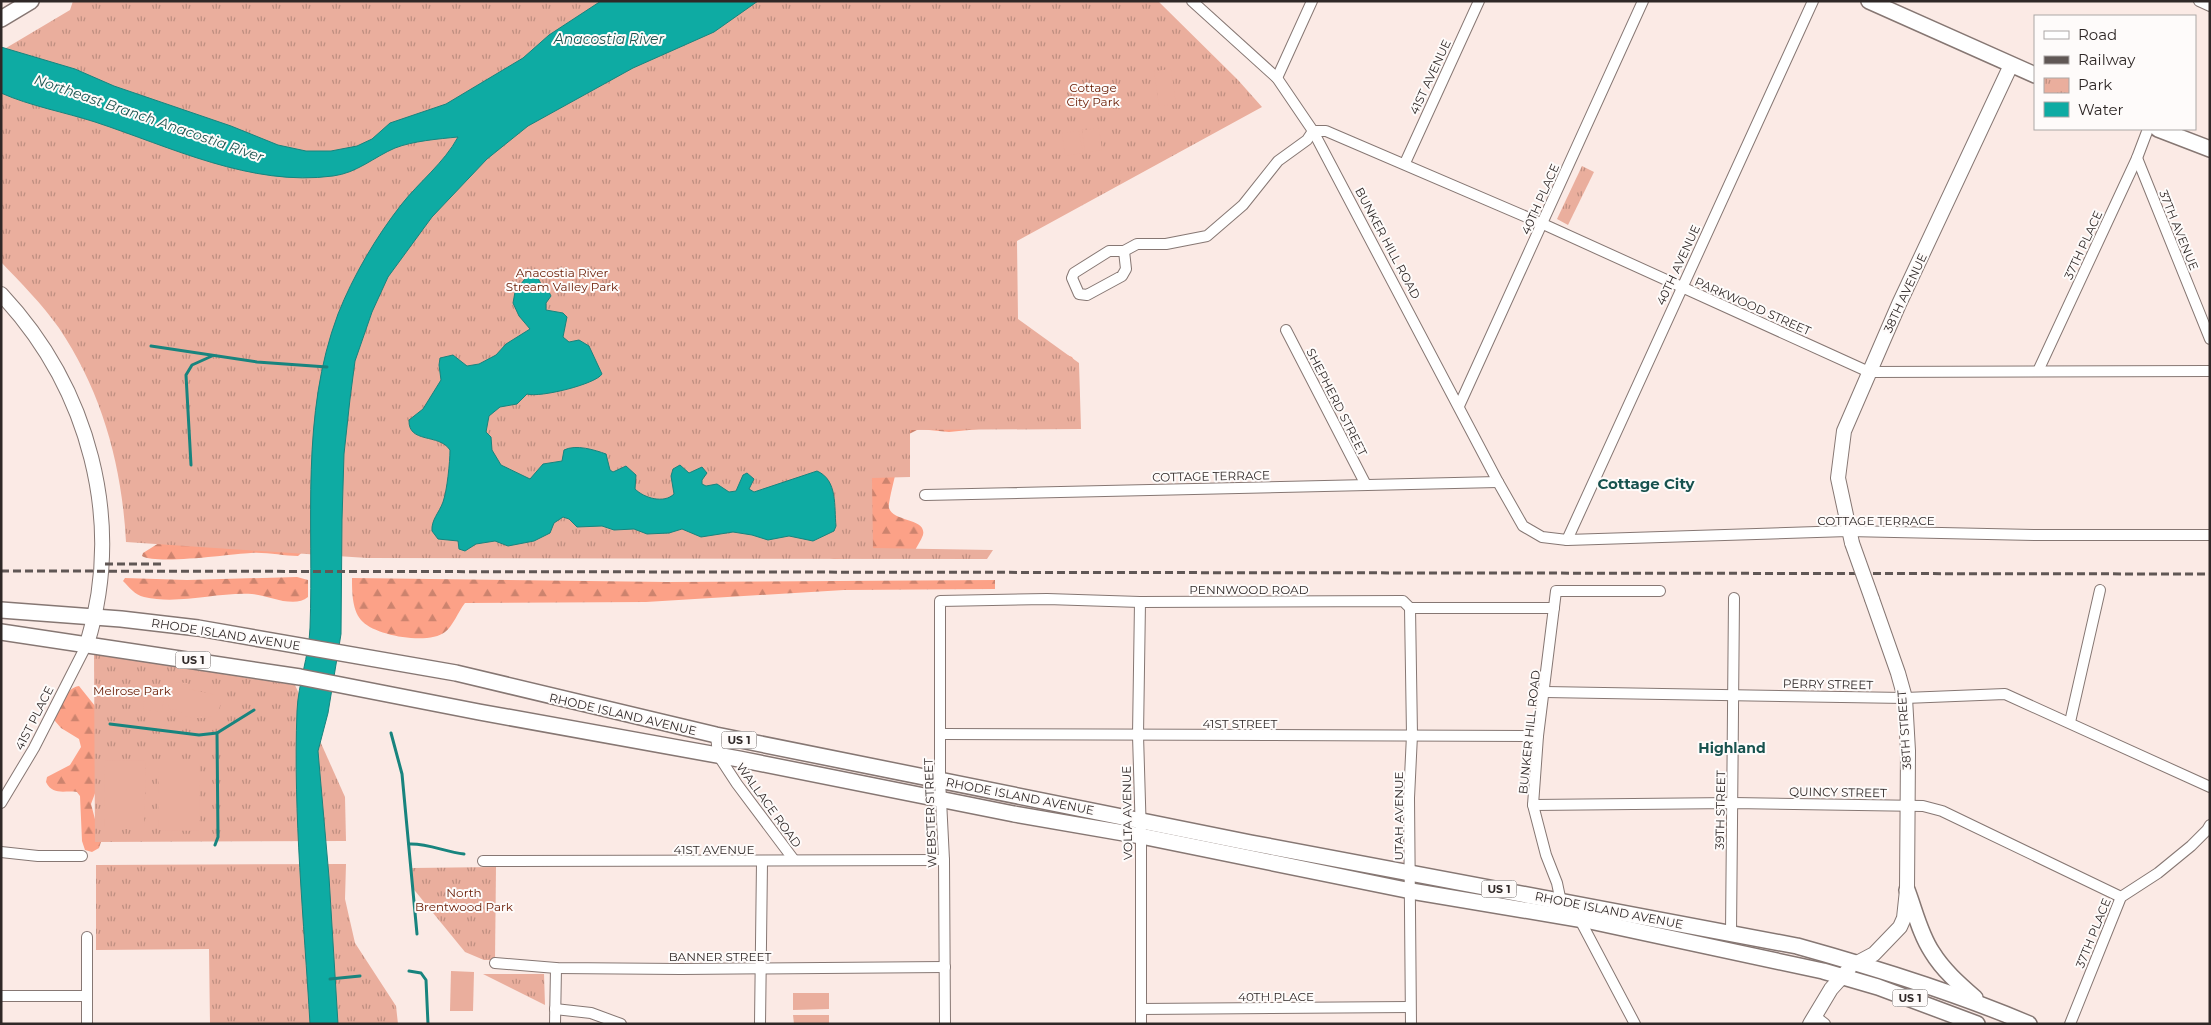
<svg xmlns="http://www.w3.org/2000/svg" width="2211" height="1025" font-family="Montserrat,sans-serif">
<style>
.forest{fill:url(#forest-firs)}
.park{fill:url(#park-tufts)}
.pitch{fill:#eaae9d}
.water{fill:#0eaba3;stroke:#18847e}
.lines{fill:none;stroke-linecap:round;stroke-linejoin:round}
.stream{stroke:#18847e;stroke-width:3}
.street-casing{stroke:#867773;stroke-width:12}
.secondary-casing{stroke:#867773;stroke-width:16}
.primary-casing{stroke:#867773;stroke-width:18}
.street{stroke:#fff;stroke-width:10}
.secondary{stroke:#fff;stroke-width:14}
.primary{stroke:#fff;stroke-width:15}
.rail{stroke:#605755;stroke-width:3;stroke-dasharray:8 4;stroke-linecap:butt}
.secondary-bridge-casing{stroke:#867773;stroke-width:16;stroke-linecap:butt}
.secondary-bridge{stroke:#fff;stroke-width:14}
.labels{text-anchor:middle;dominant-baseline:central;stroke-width:4;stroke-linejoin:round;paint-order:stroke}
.shield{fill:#fefbfa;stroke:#6d6766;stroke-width:1}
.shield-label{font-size:11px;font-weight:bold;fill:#2f2827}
.street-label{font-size:12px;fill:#2f2827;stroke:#fefbfa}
.park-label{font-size:12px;fill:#671900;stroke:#fefbfa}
.water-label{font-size:14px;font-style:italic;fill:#1d5450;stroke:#fefbfa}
.neighbourhood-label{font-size:14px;font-weight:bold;fill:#17524e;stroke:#fefbfa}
.quarter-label{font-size:15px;font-weight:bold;fill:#17524e;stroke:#fefbfa}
</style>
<defs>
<pattern id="forest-firs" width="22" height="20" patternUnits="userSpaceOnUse" patternTransform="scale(1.25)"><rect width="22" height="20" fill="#fca187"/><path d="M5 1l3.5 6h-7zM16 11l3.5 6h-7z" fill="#cc836e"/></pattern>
<pattern id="park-tufts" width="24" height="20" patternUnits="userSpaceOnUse" patternTransform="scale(1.25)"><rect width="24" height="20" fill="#eaae9d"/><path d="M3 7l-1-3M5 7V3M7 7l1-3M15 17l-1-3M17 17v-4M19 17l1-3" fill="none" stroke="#be8e80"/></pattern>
</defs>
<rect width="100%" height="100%" fill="#fbeae5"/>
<!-- forest -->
<g class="forest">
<path d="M1059,352l13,5 3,5 -96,67 -30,3 -30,-3 -14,7c-2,10 -18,68 -16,72 4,14 38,10 34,27 -2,6 -7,12 -9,18 -21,7 -40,5 -62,5 -10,0 -18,3 -27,-2l43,-118z"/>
<path d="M159,543l147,6 -8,7c-15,0 -31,-4 -47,-3 -20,1 -94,12 -109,3l1,-3z"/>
<path d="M297,577l11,3v17c-14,12 -40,-2 -56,-3 -35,-2 -73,11 -108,3 -9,-2 -15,-10 -21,-16l2,-3 62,2z"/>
<path d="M352,578l315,4 328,-2v9l-151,1 -198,12 -181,1c-7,9 -12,23 -20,29 -16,13 -68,4 -82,-10 -11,-10 -11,-30 -11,-44z"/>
<path d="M79,686l20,25 -2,77 -6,16 10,38 -2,6 -7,4 -7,-2 -3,-9 -2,-45 -3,-4c-13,-2 -24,4 -31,-10l1,-5 23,-12 11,-18 -2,-8 -18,-11 -6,-7c1,-13 11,-33 24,-35z"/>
</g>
<!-- park -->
<g class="park">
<path d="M73,1h1085l80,79 24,27 -245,134 1,78 61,44 2,66 -171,1v47l-38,1 1,70 120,2 -6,9 -620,-1 -241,-16c-4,-77 -24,-150 -67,-214 -17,-24 -38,-45 -58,-66v-211l69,-41z"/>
<path d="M1582,166l12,6 -26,53 -11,-6z"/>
<path d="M94,654l201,31 50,112 1,44 -251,1z"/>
<path d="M346,864l-1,35 10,44 41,63 2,18h-188l-1,-75 -113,1v-85z"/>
<path d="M496,867l-1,93h-11l-19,-8 -54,-66v-18z"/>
<path d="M483,974h61l1,31z"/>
</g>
<!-- pitch -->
<g class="pitch">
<path d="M1171,69l5,35 -17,2 -5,-35z"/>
<path d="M1099,128l3,22 -17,3 -3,-23z"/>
<path d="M1079,131l4,22 -18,3 -3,-23z"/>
<path d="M176,682l11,1 2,6 27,6 5,4c0,21 -20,21 -36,17l-6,-6 -9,-1 -2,-3 3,-21z"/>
<path d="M146,687l19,2 -3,23 -19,-3z"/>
<path d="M105,760l41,1 -2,68h-40z"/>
<path d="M159,762h41l-1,69 -41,-1z"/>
<path d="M451,971l23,1 -1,39h-23z"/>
<path d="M793,993h36v16l-36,1z"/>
<path d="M793,1015h36v9h-35z"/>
</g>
<!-- water -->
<g class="water">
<path d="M601,1h157l-44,31 -81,36 -105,58 -41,33 -55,58 -44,60 -16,35 -17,49 -5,38 -6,55 -2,66 -1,114 -13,79 -10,38 11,126 9,147h-28c-6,-104 -17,-209 -13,-313 1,-27 12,-55 13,-83 4,-105 -10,-213 28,-314 15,-38 38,-77 63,-109 18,-23 43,-42 57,-68 -20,2 -45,4 -63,11 -21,9 -38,25 -62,28 -82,11 -162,-29 -238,-54 -31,-10 -65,-16 -94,-29v-46l74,22 39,17 117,40 47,19 28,6h25l26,-5 15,-7 18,-16 56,-19 77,-46 26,-23z"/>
<path d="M531,274h5l8,16 5,2 2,4 -5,7v7l17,3 4,4 -4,20 6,5 10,-2 10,6 13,28c-6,10 -62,24 -75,20l-10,10 -17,3 -11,9 -3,16 5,5 1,13 9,15 29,14 13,-15 19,-3 2,-11c12,-6 31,0 42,4l4,16 3,2 13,-6 10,9 -1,14c9,9 29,15 39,5l-3,-18 2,-7 7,-4 9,8 13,-6 5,6 -5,7v4l4,2 11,-2 12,8 7,-1 7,-16 4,-2 7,6 -5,10 5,3 63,-21c21,9 17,36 19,55l-2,5 -21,10 -24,-5 -21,4 -16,-5 -19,-3 -32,5 -19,-8 -13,4 -22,1 -13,-5 -20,1 -12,-4 -25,1 -8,-8 -6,-2 -9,6 -4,10 -16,8 -26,5 -13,-5 -19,3 -11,7 -6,-2 -1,-8 -20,-2 -6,-8c-1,-11 7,-18 11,-29 4,-11 7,-40 7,-52 -11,-17 -42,-6 -41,-30l14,-11 18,-29 -2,-15 1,-7 13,-3 14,11 12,-2 17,-9 10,-11 24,-15 -11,-13 -6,-13 2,-11 12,-16z"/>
</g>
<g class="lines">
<!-- stream -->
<g class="stream">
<path d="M151,346l106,16 70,5"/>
<path d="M191,465l-5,-90 6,-10 20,-9"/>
<path d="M110,724l89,11 18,-2"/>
<path d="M391,733l11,41 15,160"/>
<path d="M409,844c19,-1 36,8 55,10"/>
<path d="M215,845l3,-8 -1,-104 37,-23"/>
<path d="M409,971l12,2 5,7 2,44"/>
<path d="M330,979l30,-3"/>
</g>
<defs>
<g id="street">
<path d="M1192,1l85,77 36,53 185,351 25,44 19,11 25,3 281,-9 189,4h173"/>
<path d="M2199,1l11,5"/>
<path d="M1277,78l35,-77"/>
<path d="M1313,131h13l217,93 326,148 341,-1"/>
<path d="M2137,158l73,181"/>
<path d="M1405,163l74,-162"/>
<path d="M1124,251l2,18 -4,7 -35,19 -8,-1 -7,-16 2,-5 35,-22h15l13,-7h29l41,-8 36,-31 35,-44 29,-21 6,-9"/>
<path d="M1286,330l80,155"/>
<path d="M2038,371l99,-213 11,-29"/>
<path d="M1459,406l184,-405"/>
<path d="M925,495l573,-13"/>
<path d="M1567,540l246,-539"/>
<path d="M1140,602l-2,133 3,101v188"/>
<path d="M1410,608l2,127 -3,63 2,226"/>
<path d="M1545,692l360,6 100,-4 205,93"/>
<path d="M2070,722l30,-132"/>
<path d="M942,734l596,2"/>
<path d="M716,735l2,20 19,29 57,76"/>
<path d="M1,803l33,-55 53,-104"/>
<path d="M1533,805l200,-2 190,3 19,5 179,86"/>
<path d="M1,852l37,4h44"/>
<path d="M483,861l461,-1"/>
<path d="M1561,902l-4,-19 -11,-28 -13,-50 5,-69 18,-145h104"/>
<path d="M1580,920l55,104"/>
<path d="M1731,934l3,-336"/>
<path d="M495,963l61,5 125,1 264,-2"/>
<path d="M1,996h86"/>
<path d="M555,1009l36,4 30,11"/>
<path d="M1141,1009l269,-2"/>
<path d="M1815,1016l10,8"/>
<path d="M87,1024v-87"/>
<path d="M555,1024l1,-56"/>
<path d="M760,1024l2,-162"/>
<path d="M945,1024l-1,-164 -4,-80v-179l107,-2 93,3 263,-1 7,7h144"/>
<path d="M2070,1024l51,-127 37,-24 33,-27 16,-16 3,-5"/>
</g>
<g id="secondary">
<path d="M1,294c88,94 124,226 86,350"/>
<path d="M1852,543l-14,-65 6,-47 55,-127 112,-239"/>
<path d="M1857,963l17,-9 26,-27 4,-9 3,-28 1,-139 -3,-53 -7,-25 -26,-74"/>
<path d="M1810,1024l21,-35 18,-20"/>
</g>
<g id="primary">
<path d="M1869,1l166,74"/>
<path d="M1,19l30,-18"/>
<path d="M2158,129l52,20"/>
<path d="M1,610l120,9 77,9 258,45 260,62 535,108 546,103c79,22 157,46 232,78"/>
<path d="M1,632l299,45 179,35 260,47 275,55 127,22 270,55 179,30 233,50 55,16 99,37"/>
<path d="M1907,890c8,21 13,44 25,62 11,18 27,32 43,46"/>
</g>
</defs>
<!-- street casing -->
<use href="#street" class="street-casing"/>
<!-- secondary casing -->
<use href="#secondary" class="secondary-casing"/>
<!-- primary casing -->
<use href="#primary" class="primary-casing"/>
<!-- street -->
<use href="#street" class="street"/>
<!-- secondary -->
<use href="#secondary" class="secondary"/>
<!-- primary -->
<use href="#primary" class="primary"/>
<!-- rail -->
<g class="rail">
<path d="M105,564h60"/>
<path d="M1,571l2209,3"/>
</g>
<defs>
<path id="secondary-bridge" d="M1852,543l20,56"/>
</defs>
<!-- secondary-bridge casing -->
<use href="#secondary-bridge" class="secondary-bridge-casing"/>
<!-- secondary-bridge -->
<use href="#secondary-bridge" class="secondary-bridge"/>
</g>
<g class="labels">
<!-- shield labels -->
<g class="shield">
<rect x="175.5" y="651.5" width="35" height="17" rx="4"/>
<rect x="721.5" y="731.5" width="35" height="17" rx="4"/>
<rect x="1481.5" y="880.5" width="35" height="17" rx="4"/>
<rect x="1892.5" y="989.5" width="35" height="17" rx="4"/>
</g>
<g class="shield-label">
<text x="193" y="660">US 1</text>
<text x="739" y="740">US 1</text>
<text x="1499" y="889">US 1</text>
<text x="1910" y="998">US 1</text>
</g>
<!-- street labels -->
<g class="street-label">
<text transform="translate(1430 77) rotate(-65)">41ST AVENUE</text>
<text transform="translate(1540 199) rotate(-66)">40TH PLACE</text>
<text transform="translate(2179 230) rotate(68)">37TH AVENUE</text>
<text transform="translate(1388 243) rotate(62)">BUNKER HILL ROAD</text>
<text transform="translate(2083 245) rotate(-65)">37TH PLACE</text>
<text transform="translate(1678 265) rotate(-65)">40TH AVENUE</text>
<text transform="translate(1905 293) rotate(-65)">38TH AVENUE</text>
<text transform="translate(1753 306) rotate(24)">PARKWOOD STREET</text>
<text transform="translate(1337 402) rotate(63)">SHEPHERD STREET</text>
<text transform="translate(1211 476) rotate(-1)">COTTAGE TERRACE</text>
<text x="1876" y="520">COTTAGE TERRACE</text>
<text x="1249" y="589">PENNWOOD ROAD</text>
<text transform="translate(226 634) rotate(9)">RHODE ISLAND AVENUE</text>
<text transform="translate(1828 684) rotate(1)">PERRY STREET</text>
<text transform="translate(623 714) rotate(13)">RHODE ISLAND AVENUE</text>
<text transform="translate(34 718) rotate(-63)">41ST PLACE</text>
<text x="1240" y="723">41ST STREET</text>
<text transform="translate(1904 730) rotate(-94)">38TH STREET</text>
<text transform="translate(1529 732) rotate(-84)">BUNKER HILL ROAD</text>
<text transform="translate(1838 792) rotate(1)">QUINCY STREET</text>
<text transform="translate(1020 796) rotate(11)">RHODE ISLAND AVENUE</text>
<text transform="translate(769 805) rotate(54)">WALLACE ROAD</text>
<text transform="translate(1720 810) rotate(-89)">39TH STREET</text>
<text transform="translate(930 813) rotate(-92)">WEBSTER STREET</text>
<text transform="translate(1127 813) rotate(-91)">VOLTA AVENUE</text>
<text transform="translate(1398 816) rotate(-90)">UTAH AVENUE</text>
<text x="714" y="849">41ST AVENUE</text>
<text transform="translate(1609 910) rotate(11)">RHODE ISLAND AVENUE</text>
<text transform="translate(2093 933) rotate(-68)">37TH PLACE</text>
<text x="720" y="956">BANNER STREET</text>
<text x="1276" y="996">40TH PLACE</text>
</g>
<!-- park labels -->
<g class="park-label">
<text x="1093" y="87">Cottage<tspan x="1093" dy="14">City Park</tspan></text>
<text x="562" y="272">Anacostia River<tspan x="562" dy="14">Stream Valley Park</tspan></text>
<text x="132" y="690">Melrose Park</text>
<text x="464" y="892">North<tspan x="464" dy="14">Brentwood Park</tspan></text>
</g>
<!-- water labels -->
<g class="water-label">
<text x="609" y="39">Anacostia River</text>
<text transform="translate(149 118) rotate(19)">Northeast Branch Anacostia River</text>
</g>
<!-- neighbourhood labels -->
<g class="neighbourhood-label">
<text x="1732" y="748">Highland</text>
</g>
<!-- quarter labels -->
<g class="quarter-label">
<text x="1646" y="483">Cottage City</text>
</g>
</g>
<!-- border -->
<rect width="2211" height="1025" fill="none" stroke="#2f2827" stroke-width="5"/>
<!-- legend -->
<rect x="2034" y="15" width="162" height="115" fill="#fefbfa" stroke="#aba7a6"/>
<rect x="2044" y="31" width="25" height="8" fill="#ffffff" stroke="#aba7a6"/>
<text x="2078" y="40" font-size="15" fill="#2f2827">Road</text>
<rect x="2044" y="56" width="25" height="8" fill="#605755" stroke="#aba7a6"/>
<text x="2078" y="65" font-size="15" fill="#2f2827">Railway</text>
<rect x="2044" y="78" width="25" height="15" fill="url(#park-tufts)" stroke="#aba7a6"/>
<text x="2078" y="90" font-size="15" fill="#2f2827">Park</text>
<rect x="2044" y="102" width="25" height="15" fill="#0eaba3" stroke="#aba7a6"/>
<text x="2078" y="115" font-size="15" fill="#2f2827">Water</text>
</svg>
